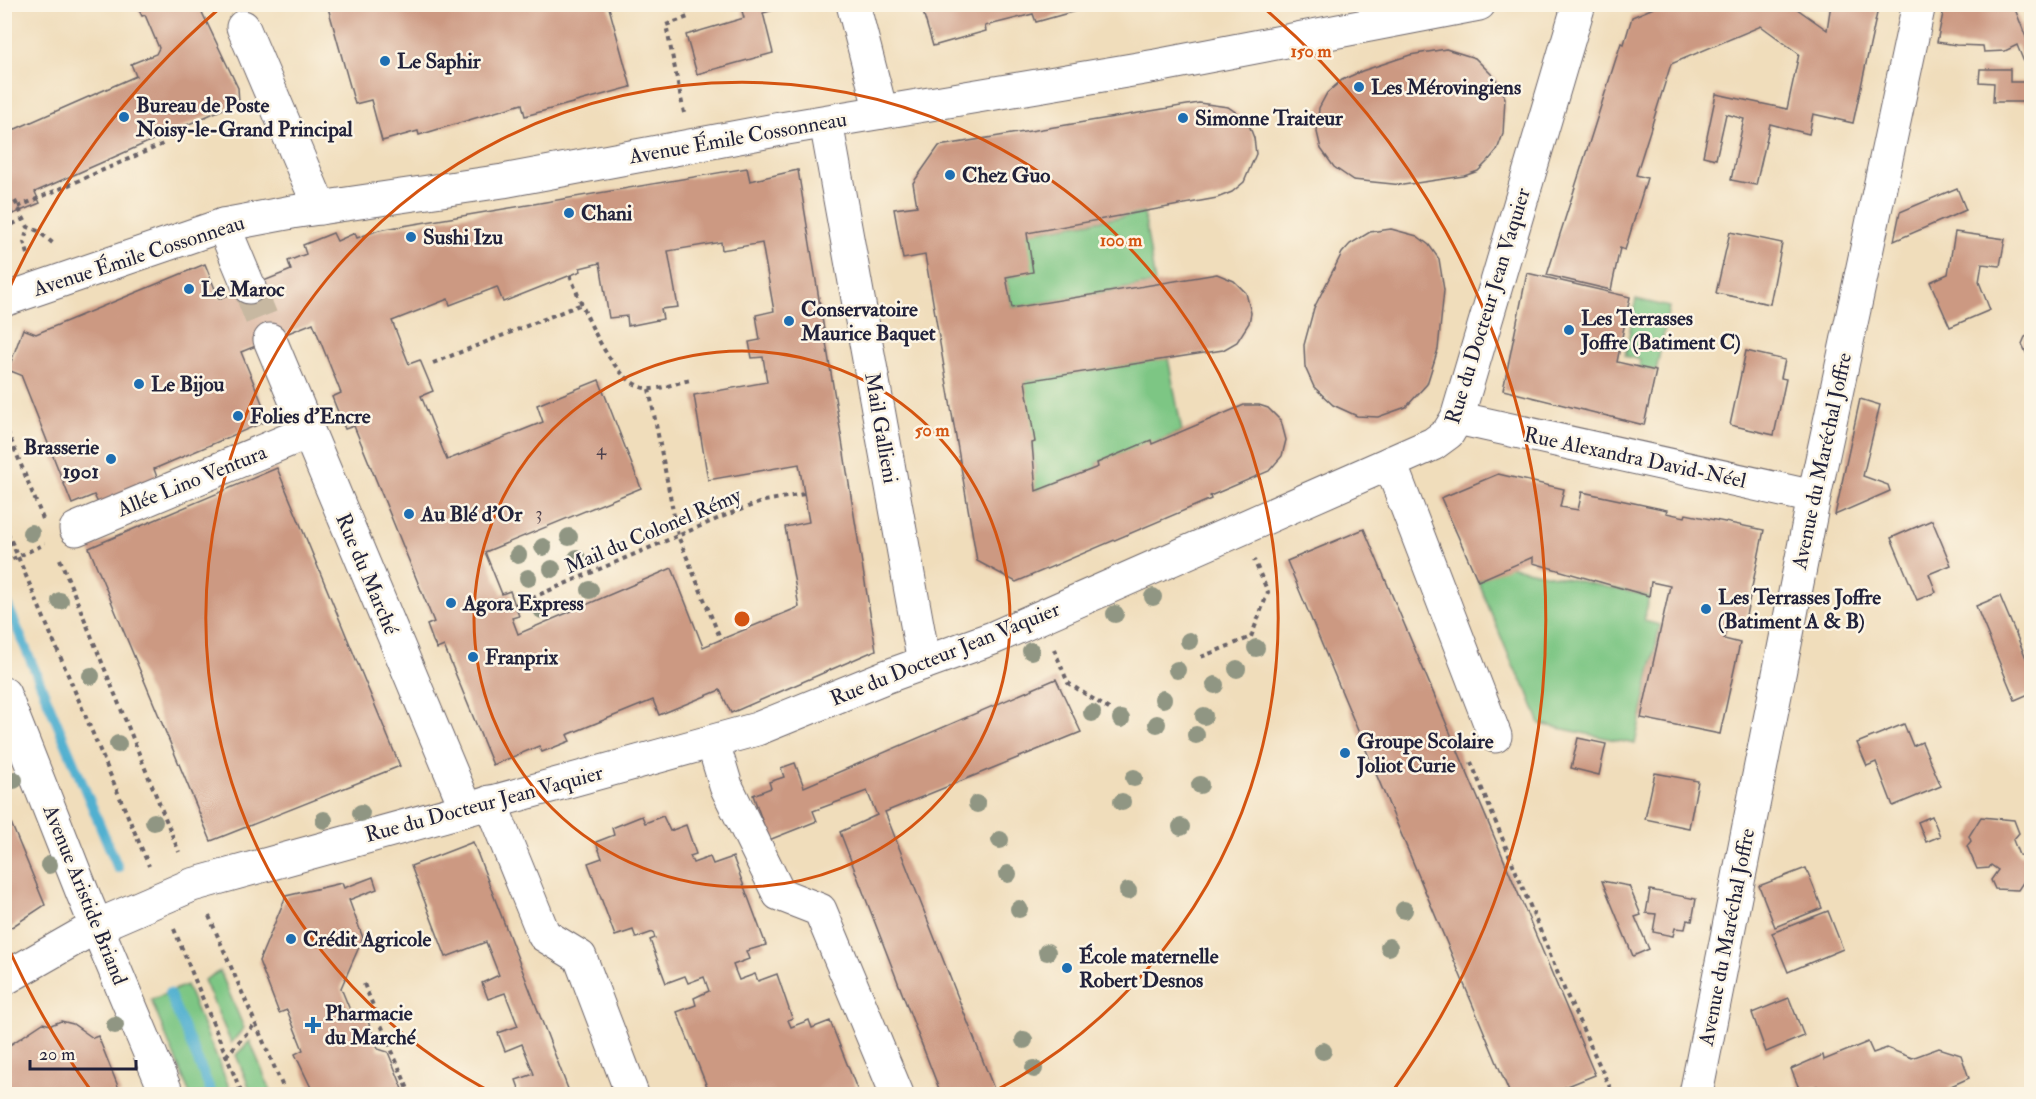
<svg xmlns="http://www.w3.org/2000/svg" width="2036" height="1099" font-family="'IM FELL Double Pica',serif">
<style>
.green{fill:#7dc684;stroke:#507460;stroke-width:1.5}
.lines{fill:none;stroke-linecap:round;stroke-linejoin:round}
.stream{stroke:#51b0d0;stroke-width:10}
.building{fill:#cc9982;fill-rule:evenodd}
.minor-tunnel{stroke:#c7b8a1;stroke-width:33;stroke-dasharray:33 16;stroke-linecap:butt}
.minor-casing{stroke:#6a6368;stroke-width:35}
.path{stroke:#6a6368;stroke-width:4;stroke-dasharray:4.5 4.5;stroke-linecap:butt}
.minor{stroke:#fff;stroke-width:33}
.tree{fill:#909683}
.ring{fill:none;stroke:#d45411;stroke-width:3}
.poi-dot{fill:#1f6fb2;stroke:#fcf5e5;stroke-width:2}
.labels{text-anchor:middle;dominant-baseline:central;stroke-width:5;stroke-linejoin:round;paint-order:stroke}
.number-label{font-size:18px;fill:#4c404d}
.poi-label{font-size:21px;font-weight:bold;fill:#22223b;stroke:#fcf5e5;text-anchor:start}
.street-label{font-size:21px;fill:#22223b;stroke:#fcf5e5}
.centre{fill:#d45411;stroke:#fcf5e5;stroke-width:3}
.ring-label{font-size:18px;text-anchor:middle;font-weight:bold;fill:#d45411;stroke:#fcf5e5;stroke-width:5;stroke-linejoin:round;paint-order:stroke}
</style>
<rect width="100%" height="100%" fill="#fcf5e5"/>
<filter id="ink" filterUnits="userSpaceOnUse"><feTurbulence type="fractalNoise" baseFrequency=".0167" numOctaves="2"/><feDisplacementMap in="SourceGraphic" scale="12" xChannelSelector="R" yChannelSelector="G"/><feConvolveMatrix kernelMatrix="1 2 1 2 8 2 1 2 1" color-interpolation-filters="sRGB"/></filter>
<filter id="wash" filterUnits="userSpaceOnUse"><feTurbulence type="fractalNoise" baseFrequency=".008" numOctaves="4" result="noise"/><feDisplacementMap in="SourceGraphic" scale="24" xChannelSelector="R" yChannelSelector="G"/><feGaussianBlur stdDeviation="1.35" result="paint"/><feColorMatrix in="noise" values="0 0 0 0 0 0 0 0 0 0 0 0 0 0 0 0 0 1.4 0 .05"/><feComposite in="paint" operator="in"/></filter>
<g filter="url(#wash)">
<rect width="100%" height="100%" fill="#f0ddbb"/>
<!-- green -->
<g class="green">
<path d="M1144,213l11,70 -143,25 -6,-31 10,-1 11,-43z"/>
<path d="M1636,299l33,8 -13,64 -17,-4 1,-7 -15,-4z"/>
<path d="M1168,358l14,73 -30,13 -1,-3 -54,22 1,4 -62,24 -3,-18h3l-11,-92z"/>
<path d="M1508,566l141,30 -5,25 16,4 -25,119 -95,-20 -13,-34 -14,-24 -35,-85z"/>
<path d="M220,971l24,57 -13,15 -27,-63z"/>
<path d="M186,985l46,109h-42l-39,-94z"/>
<path d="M250,1041l22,53h-20l-16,-39z"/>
</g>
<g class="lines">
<!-- stream -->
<g class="stream">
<path d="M4,597l114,271"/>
<path d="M169,993l43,101"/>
</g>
</g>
<g id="blocks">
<!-- building -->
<g class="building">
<path d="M136,4h62l40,84 1,14 -204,90 5,11 -27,11 -4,-11 -5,1v-70l132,-58 -5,-12 25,-10 3,-6 -14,-33 -3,1z"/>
<path d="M327,4h281l23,83 -106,29 -3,-12 -103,31 -1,-4 -36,10 -11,-41 -16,4z"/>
<path d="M740,4h44v3l-21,6 10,40 -76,21 -11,-39 58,-17z"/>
<path d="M1663,4h127l37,26 4,-26h48l-26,119 -40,-9 -4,20 -39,-10 -14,61 -25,-5 13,-61 -18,-5 -10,45 -13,-3 13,-62 71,15 12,-55 -38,-28 -90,38 -35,111 11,3 -22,72 -5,-2 -9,42 -64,-15 74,-232 3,1 8,-27z"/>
<path d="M1945,4h68l18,46v29l-14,-34 -12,6 -21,1 -1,-6 -27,-1 -19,-3z"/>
<path d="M921,5h176l-61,17 -3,-8 -48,12 1,5 -53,15z"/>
<path d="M1446,49l29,9 21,21 9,19 -2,36 -6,16 -9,11 -10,10 -14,5 -61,9 -50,-5 -19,-13 -13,-18 -4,-17 2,-24 8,-15 15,-13 20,-9 48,-16z"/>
<path d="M1980,69h30v13h21v20h-38l1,-19 -15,-1z"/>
<path d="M1199,103l29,4 12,8 9,10 5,13 2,16 -12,28 -12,10 -15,6 -190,35 6,39 -27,5 6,31 205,-34 17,7 12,12 5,20 -2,10 -12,19 -14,8 -198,31 10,61 -3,1 4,48 62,-24 -1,-4 54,-23 1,4 92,-39h15l9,3 13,13 5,19 -4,16 -13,15 -59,25 1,3 -195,83 -39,-21 -52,-306 -22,4 -9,-50 23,-3 -4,-23 26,-37z"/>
<path d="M747,168l3,13 48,-11 78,480 -145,63 -11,-23 -61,25 -6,-15 -86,35 3,6 -28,11 -3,-6 -46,19 -49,-119 -7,3 -4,-8 -6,-16 7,-3 -80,-196 -9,3 -13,-32 9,-4 -28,-70 -72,29 28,68 -115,49 4,11 -59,25 -5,-10 -22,9 -51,-129 -13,-5 15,-41 13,5 169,-70 14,35 72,-29 -3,-9 18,-7 -3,-9 30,-12 4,8 18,-8 2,5 22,-8zM721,242l1,8 40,-7 12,68 -18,4 4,25 -11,2 3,16 11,-1 4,25 -73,13 14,85 91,-16 10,58 -24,5 14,80 -96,40 -31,-79 -154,66 -6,-16 7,-2 -4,-11 -5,-14 -8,3 -17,-42 156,-64 -42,-108 -62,25 6,17 -96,38 -26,-64 12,-5 -13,-31 -11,4 -17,-43 56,-22 2,6 47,-18 6,15 78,-31 -1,-3 20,-5 9,55 18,-2 1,10 35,-7 -2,-10 17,-2 -10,-56z"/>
<path d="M1957,188l9,22 -72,31 6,-29z"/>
<path d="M1391,229l26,7 12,9 10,14 5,31 -6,59 -11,35 -21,23 -28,10 -21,-1 -24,-11 -19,-18 -9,-20 -1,-22 10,-37 28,-55 8,-9 20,-12z"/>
<path d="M1730,232l52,11 -12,61 -54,-11z"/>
<path d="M1955,232l50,7 -5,27 -18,-2 -3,18 11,28 -40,17 -20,-45 18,-8z"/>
<path d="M1527,273l103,24 -13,65 39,9 -12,54 -141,-35z"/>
<path d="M2031,334v24l-3,-1 -6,-13 3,-7z"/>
<path d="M1746,351l39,9 -4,18 5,1 -12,56 -44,-10z"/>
<path d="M1860,399l20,6 -17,71 25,9 2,6 -55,24z"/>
<path d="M277,468l123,298 -189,75 -122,-293z"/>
<path d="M1498,474l66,15 -4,18 18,3 4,-18 85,18 -1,3 19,4 1,-3 78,16 -20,95 -16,-4 -4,18 16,4 -20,91 -79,-16 29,-132 -19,-4 -2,14 -116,-33v-6l-55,24 -37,-83z"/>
<path d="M1932,520l19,45 -22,9 7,18 -19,8 -26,-62z"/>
<path d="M1364,529l231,546 -47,19h-38l-223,-533z"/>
<path d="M2000,596l31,74v23l-16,7 -39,-94z"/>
<path d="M1056,679l25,53 -196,80 111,282h-55l-101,-262 37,-17 -10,-24 -54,20 4,10 -48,19 -16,-45 18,-7 -2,-6 15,-5 -3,-9 14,-5 9,24z"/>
<path d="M1904,724l9,22 9,-4 19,44 -48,20 -17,-44 -9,4 -10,-23z"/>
<path d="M1578,738l28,6 -7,31 -28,-7z"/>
<path d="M1655,773l43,8 -9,47 -44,-9z"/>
<path d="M4,806l41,99 -41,27z"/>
<path d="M642,816l3,7 18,-7 7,15 16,-6 10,29 -6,2 3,7 17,-6 3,7 20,-7 33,88 -20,6 3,8 -16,6 6,15 16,-6 3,7 19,-7 15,44 -4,2 3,7 18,-7 3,8 18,-7 29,73h-128l-1,-2 -20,2 -33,-82 19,-7 -2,-7 15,-7 -5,-14 -16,6 -3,-7 -19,7 -16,-43 5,-2 -2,-6 -17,6 -3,-8 -18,6 -27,-73 14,-5 -6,-16 18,-7 -2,-7z"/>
<path d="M1932,816l8,20 -14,6 -8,-20z"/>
<path d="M1981,817l33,3 5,13 -6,7 6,15 7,1 6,13 -14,21 -23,-1 -4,-9 7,-10 -7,-5 -2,3 -12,1 -10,-23 4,-5 -2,-5z"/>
<path d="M473,842l97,252h-49l-5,-14 18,-6 -12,-30 -17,7 -7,-18 20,-7 -13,-33 -17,6 -6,-16 17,-8 -13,-33 -40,15 -35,-91z"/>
<path d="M1806,868l16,40 -47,19 -16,-41z"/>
<path d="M373,877l4,12 -28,11 14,38 -22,50 11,27 12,-5 14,39 10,3 17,42h-91l-19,-40 8,-4 -16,-40 -8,3 -20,-52 27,-65 56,-13 2,5z"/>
<path d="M1602,881l27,5 12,29 -6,2 14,32 -16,7z"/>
<path d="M1650,890l46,9 -4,22 -5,-1 -2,9 -10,-1 -2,8 -20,-4 3,-18 -10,-1z"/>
<path d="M1828,911l15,38 -55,23 -16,-39z"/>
<path d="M1789,998l15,38 -38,16 -14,-39z"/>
<path d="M61,1021l12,3 20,14 5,-2 23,58h-117v-45l39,-26 8,2z"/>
<path d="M1868,1042l5,11 14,-5 25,10 27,-10 22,7 8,23 -20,9 3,7h-132l-3,-8 -16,7 -10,-24 32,-14 1,5z"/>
</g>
</g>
</g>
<g filter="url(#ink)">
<use href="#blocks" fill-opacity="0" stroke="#6a6368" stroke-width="1.5"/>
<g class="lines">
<!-- minor-tunnel -->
<path class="minor-tunnel" d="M249,287l21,53"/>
<defs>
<g id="minor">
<path d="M853,4l28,108"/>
<path d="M243,27l77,181"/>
<path d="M826,122l98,541"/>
<path d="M223,225l26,62"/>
<path d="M4,300l219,-75 69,-13 211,-31 278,-52 375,-63 323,-62"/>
<path d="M270,340l196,468"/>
<path d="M1457,418l357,79"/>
<path d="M1390,463l105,273"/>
<path d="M76,529l232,-97"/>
<path d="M4,694l79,200 84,200"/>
<path d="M713,743l13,43 53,108 41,16 77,184"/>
<path d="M490,802l54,133 36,22 52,137"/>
<path d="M4,979l93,-53 95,-41 565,-156 128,-52 108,-39 440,-194 15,-11 9,-15 122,-414"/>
<path d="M1696,1094l118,-597 105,-493"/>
</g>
</defs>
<!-- minor casing -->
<use href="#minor" class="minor-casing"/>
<!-- path -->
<g class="path">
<path d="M684,113l-18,-88 22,-8 -3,-13"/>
<path d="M15,201l13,26 10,4 17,14"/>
<path d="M18,207l145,-63"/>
<path d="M4,228l20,-9"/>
<path d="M28,254l-4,-12 4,-15"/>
<path d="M570,275c12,30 41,111 80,114 12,0 28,-7 41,-9"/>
<path d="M433,363l149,-59"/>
<path d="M649,389l29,147 43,104"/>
<path d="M4,423l39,96"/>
<path d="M4,524l145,342"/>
<path d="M60,559l119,293"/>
<path d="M4,563l41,-19"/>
<path d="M515,605l214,-91 35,-13 40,-7"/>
<path d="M1054,649l14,34 44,28"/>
<path d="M1201,657l50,-20 17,-45 -14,-32"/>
<path d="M1471,762l94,229 48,103"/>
<path d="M209,916l77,178"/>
<path d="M174,929l68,165"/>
<path d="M364,984l46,110"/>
<path d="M226,1056l30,-33"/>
</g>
<!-- minor -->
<use href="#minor" class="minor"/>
</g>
<!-- trees -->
<g class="tree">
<circle cx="31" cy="533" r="9"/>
<circle cx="569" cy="537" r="9"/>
<circle cx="543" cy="547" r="9"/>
<circle cx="518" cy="555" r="9"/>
<circle cx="577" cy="558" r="9"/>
<circle cx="552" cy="569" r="9"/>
<circle cx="528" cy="578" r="9"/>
<circle cx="590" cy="590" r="9"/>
<circle cx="1153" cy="597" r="9"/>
<circle cx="60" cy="601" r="9"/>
<circle cx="542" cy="610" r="9"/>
<circle cx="1115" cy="614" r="9"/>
<circle cx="1189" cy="641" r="9"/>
<circle cx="1256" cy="648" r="9"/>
<circle cx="1031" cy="651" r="9"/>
<circle cx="1237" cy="669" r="9"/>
<circle cx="1177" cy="670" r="9"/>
<circle cx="91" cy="676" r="9"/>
<circle cx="1215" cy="685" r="9"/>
<circle cx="1163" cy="699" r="9"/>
<circle cx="1092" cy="713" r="9"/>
<circle cx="1204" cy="716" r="9"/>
<circle cx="1121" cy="719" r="9"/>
<circle cx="1157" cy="724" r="9"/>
<circle cx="1196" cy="735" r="9"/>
<circle cx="118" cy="744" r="9"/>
<circle cx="1134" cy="778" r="9"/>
<circle cx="14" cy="780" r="9"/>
<circle cx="1200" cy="785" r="9"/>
<circle cx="1122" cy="802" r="9"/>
<circle cx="977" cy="804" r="9"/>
<circle cx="361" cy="813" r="9"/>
<circle cx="324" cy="820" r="9"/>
<circle cx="154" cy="822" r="9"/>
<circle cx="1181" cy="827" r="9"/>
<circle cx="1000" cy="840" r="9"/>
<circle cx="49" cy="865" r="9"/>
<circle cx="1008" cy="874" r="9"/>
<circle cx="1128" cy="891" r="9"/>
<circle cx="1019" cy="909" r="9"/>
<circle cx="1404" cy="910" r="9"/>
<circle cx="1389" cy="947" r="9"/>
<circle cx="1047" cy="952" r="9"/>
<circle cx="115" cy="1025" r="9"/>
<circle cx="1024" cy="1040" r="9"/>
<circle cx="1323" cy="1051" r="9"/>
<circle cx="1034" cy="1069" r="9"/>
</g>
</g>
<!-- distance rings -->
<g class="ring">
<circle cx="742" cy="619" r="268"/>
<path d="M495 1094A536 536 0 1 1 989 1094"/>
<path d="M92 1092A804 804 0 0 1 5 940M5 298A804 804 0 0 1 220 8M1264 8A804 804 0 0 1 1392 1092"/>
</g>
<!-- markers -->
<g class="poi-dot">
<circle cx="385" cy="61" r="6"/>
<circle cx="1359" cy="87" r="6"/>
<circle cx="124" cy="117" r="6"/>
<circle cx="1183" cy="118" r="6"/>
<circle cx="950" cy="175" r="6"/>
<circle cx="569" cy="213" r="6"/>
<circle cx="411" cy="237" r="6"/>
<circle cx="189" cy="289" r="6"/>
<circle cx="789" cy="321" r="6"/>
<circle cx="1569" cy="330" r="6"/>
<circle cx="139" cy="384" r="6"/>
<circle cx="238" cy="416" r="6"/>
<circle cx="111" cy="459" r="6"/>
<circle cx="409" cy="514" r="6"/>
<circle cx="451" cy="603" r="6"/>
<circle cx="1706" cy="609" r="6"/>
<circle cx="473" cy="657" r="6"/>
<circle cx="1345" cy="753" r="6"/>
<circle cx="291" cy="939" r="6"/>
<circle cx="1067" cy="968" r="6"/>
<path d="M310 1016h6v6h6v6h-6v6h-6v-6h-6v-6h6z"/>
</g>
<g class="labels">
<!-- number labels -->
<g class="number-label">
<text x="601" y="449">4</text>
<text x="539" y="513">3</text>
</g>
<!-- poi labels -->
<g class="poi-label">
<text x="397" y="61">Le Saphir</text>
<text x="1371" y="87">Les Mérovingiens</text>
<text x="136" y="105">Bureau de Poste<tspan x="136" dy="24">Noisy-le-Grand Principal</tspan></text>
<text x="1195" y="118">Simonne Traiteur</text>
<text x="962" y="175">Chez Guo</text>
<text x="581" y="213">Chani</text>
<text x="423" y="237">Sushi Izu</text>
<text x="201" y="289">Le Maroc</text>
<text x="801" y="309">Conservatoire<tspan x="801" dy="24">Maurice Baquet</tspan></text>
<text x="1581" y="318">Les Terrasses<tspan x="1581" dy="24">Joffre (Batiment C)</tspan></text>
<text x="151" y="384">Le Bijou</text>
<text x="250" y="416">Folies d'Encre</text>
<text x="99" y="447" text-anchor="end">Brasserie<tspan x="99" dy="24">1901</tspan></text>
<text x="421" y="514">Au Blé d'Or</text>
<text x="1718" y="597">Les Terrasses Joffre<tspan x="1718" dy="24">(Batiment A &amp; B)</tspan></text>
<text x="463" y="603">Agora Express</text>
<text x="485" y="657">Franprix</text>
<text x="1357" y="741">Groupe Scolaire<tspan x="1357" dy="24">Joliot Curie</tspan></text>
<text x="303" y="939">Crédit Agricole</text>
<text x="1079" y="956">École maternelle<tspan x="1079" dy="24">Robert Desnos</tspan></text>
<text x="325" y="1013">Pharmacie<tspan x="325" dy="24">du Marché</tspan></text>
</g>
<!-- street labels -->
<g class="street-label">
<text transform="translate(738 138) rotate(-10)">Avenue Émile Cossonneau</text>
<text transform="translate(139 256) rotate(-18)">Avenue Émile Cossonneau</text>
<text transform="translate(1488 306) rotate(-73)">Rue du Docteur Jean Vaquier</text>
<text transform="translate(881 428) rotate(80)">Mail Gallieni</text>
<text transform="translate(1635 458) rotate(12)">Rue Alexandra David-Néel</text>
<text transform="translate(1822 461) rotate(-78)">Avenue du Maréchal Joffre</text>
<text transform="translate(192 481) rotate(-22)">Allée Lino Ventura</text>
<text transform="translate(653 531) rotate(-23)">Mail du Colonel Rémy</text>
<text transform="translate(367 574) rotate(67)">Rue du Marché</text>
<text transform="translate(945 654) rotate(-22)">Rue du Docteur Jean Vaquier</text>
<text transform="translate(484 804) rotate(-15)">Rue du Docteur Jean Vaquier</text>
<text transform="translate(85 895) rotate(68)">Avenue Aristide Briand</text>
<text transform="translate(1727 937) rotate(-79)">Avenue du Maréchal Joffre</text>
</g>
</g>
<circle cx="742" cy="619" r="9" class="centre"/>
<g class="ring-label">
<text x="1311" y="57">150 m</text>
<text x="1121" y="246">100 m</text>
<text x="932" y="436">50 m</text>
</g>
<!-- margin -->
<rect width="2036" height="1099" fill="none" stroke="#fcf5e5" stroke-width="24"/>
<!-- scale -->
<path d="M30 1060v9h106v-9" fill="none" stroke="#22223b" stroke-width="3"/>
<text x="39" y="1060" font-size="18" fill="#22223b" stroke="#fcf5e5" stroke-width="4.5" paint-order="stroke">20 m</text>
</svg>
